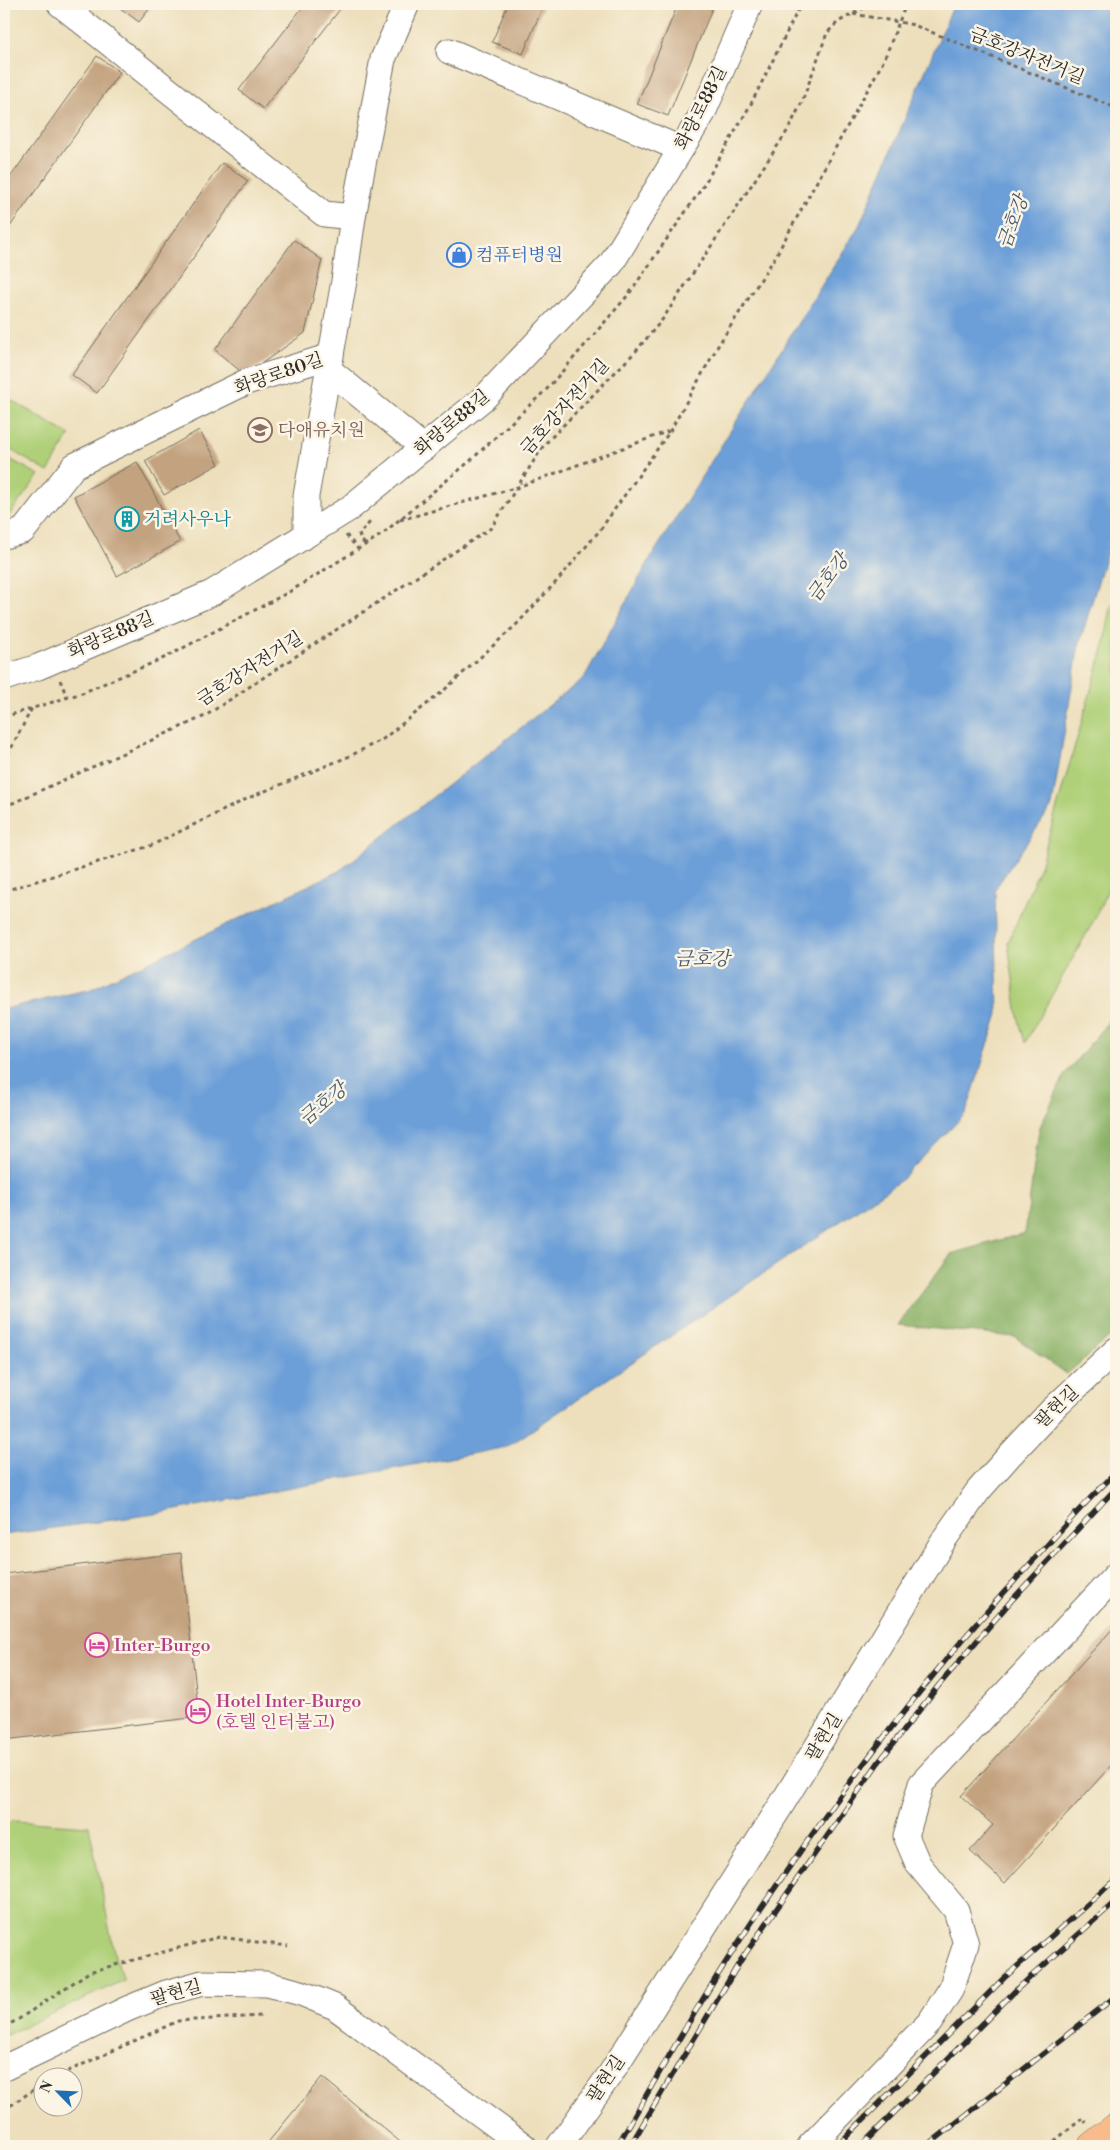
<svg xmlns="http://www.w3.org/2000/svg" width="1120" height="2150" font-family="'Libre Bodoni','Noto Serif KR',serif">
<style>
.green{fill:#afd078;stroke:#6d7e52}
.forest{fill:#8bb268;stroke:#5b6e4a}
.water{fill:#6c9fd8;stroke:#4c6582}
.building{fill:#c3a27f}
.lines{fill:none;stroke-linecap:round;stroke-linejoin:round}
.minor-casing{stroke:#6f6a5e;stroke-width:27}
.major-casing{stroke:#6f6a5e;stroke-width:29}
.path{stroke:#6f6a5e;stroke-width:3;stroke-dasharray:4 4;stroke-linecap:butt}
.minor{stroke:#fff;stroke-width:25}
.major{stroke:#fabb8c;stroke-width:28}
.rail-casing{stroke:#2b2b2b;stroke-width:5.5}
.rail{stroke:#fcf5e5;stroke-width:4;stroke-dasharray:11;stroke-linecap:butt}
.labels{text-anchor:middle;dominant-baseline:central;stroke-width:5;stroke-linejoin:round;paint-order:stroke}
.street-label{font-size:18px;fill:#2b2b2b;stroke:#fcf5e5}
.shop-label{font-size:18px;fill:#366cbe;stroke:#fcf5e5;text-anchor:start}
.education-label{font-size:18px;fill:#785e54;stroke:#fcf5e5;text-anchor:start}
.culture-label{font-size:18px;fill:#0d838f;stroke:#fcf5e5;text-anchor:start}
.hotel-label{font-size:18px;fill:#b23c85;stroke:#fcf5e5;text-anchor:start}
.water-label{font-size:19px;font-style:italic;fill:#455970;stroke:#fcf5e5}
</style>
<rect width="100%" height="100%" fill="#fcf5e5"/>
<filter id="ink" filterUnits="userSpaceOnUse"><feTurbulence type="fractalNoise" baseFrequency=".02" numOctaves="2"/><feDisplacementMap in="SourceGraphic" scale="10" xChannelSelector="R" yChannelSelector="G"/><feConvolveMatrix kernelMatrix="1 2 1 2 8 2 1 2 1" color-interpolation-filters="sRGB"/></filter>
<filter id="wash" filterUnits="userSpaceOnUse"><feTurbulence type="fractalNoise" baseFrequency=".0096" numOctaves="4" result="noise"/><feDisplacementMap in="SourceGraphic" scale="20" xChannelSelector="R" yChannelSelector="G"/><feGaussianBlur stdDeviation="1.12" result="paint"/><feColorMatrix in="noise" values="0 0 0 0 0 0 0 0 0 0 0 0 0 0 0 0 0 1.4 0 .05"/><feComposite in="paint" operator="in"/></filter>
<g filter="url(#wash)">
<rect width="100%" height="100%" fill="#eddfbc"/>
<!-- green -->
<g class="green">
<path d="M4,396l66,39 -22,37 -44,-26z"/>
<path d="M4,456l35,19 -35,47z"/>
<path d="M1116,602v270l-24,52 -67,119 -7,-27 -10,-73 32,-77 65,-224 6,-36z"/>
<path d="M14,1821l75,5 26,131 9,23 -120,56v-213z"/>
</g>
<!-- forest -->
<path class="forest" d="M1116,1012v319l-49,43 -52,-37 -117,-12 53,-71 74,-21 14,-104 26,-55z"/>
<!-- water -->
<path class="water" d="M954,4h162v518l-37,123 -27,161 -57,83 3,125 -32,99 -66,68 -393,266 -352,67 -151,21v-526l87,-20 248,-118 245,-193 66,-119 209,-333z"/>
<g id="blocks">
<!-- building -->
<g class="building">
<path d="M115,4h38l-14,18z"/>
<path d="M305,4h39l-81,105 -24,-19z"/>
<path d="M508,4h36l-21,50 -31,-12z"/>
<path d="M678,4h36l-46,112 -31,-12z"/>
<path d="M97,56l23,16 -116,163v-49z"/>
<path d="M222,163l26,18 -151,212 -25,-18z"/>
<path d="M294,240l28,20 -17,73 -60,42 -30,-25z"/>
<path d="M199,430l20,34 -55,31 -19,-34z"/>
<path d="M137,462l43,80 -63,34 -43,-80z"/>
<path d="M181,1553l18,164 -195,23v-166z"/>
<path d="M1116,1625v135l-111,123 -35,-32 23,-26 -32,-29z"/>
<path d="M322,2077l83,69h-140z"/>
</g>
</g>
</g>
<g filter="url(#ink)">
<use href="#blocks" fill-opacity="0" stroke="#6f6a5e" stroke-width="1"/>
<g class="lines">
<defs>
<g id="minor">
<path d="M60,4l264,210 29,3"/>
<path d="M449,51l232,98"/>
<path d="M328,369l96,79"/>
<path d="M306,535v-39l38,-215 9,-64 30,-158 24,-55"/>
<path d="M4,536l19,-5 51,-65 172,-84 85,-26"/>
<path d="M4,678l34,-11 174,-74 138,-85 135,-111 126,-133 92,-151 47,-109"/>
<path d="M4,2068l123,-59 39,-16 36,-10 65,1 34,9 34,14 189,139"/>
<path d="M559,2146l52,-73 169,-266 165,-269 33,-47 31,-35 44,-47 63,-59"/>
<path d="M810,2146l120,-124 21,-33 15,-45 -10,-34 -38,-46 -12,-28 15,-52 195,-209"/>
</g>
<path id="major" d="M1092,2146l24,-19"/>
</defs>
<!-- minor casing -->
<use href="#minor" class="minor-casing"/>
<!-- major casing -->
<use href="#major" class="major-casing"/>
<!-- path -->
<g class="path">
<path d="M853,14l46,8 7,-18"/>
<path d="M400,520l118,-33 151,-56"/>
<path d="M346,535l12,14"/>
<path d="M365,544l-4,-4 -2,-6 13,-14"/>
<path d="M60,680l7,17"/>
<path d="M4,717l78,-24 82,-35 125,-66 92,-57 89,-74 77,-72 82,-95 73,-106 49,-84 50,-100"/>
<path d="M4,762l28,-54"/>
<path d="M4,807l201,-91 286,-188 53,-83 92,-94 26,-31 126,-190 14,-28 25,-69 11,-11 33,-18"/>
<path d="M4,891l146,-45 103,-50 97,-40 33,-17 58,-46 76,-69 40,-43 43,-51 70,-99 49,-87 55,-85 110,-199 15,-38 15,3 202,83"/>
<path d="M4,2027l15,-8 70,-47 130,-35 69,9"/>
<path d="M53,2078l125,-57 83,-5"/>
<path d="M4,2110l38,-26"/>
<path d="M1048,2146l35,-28 3,5"/>
</g>
<!-- minor -->
<use href="#minor" class="minor"/>
<!-- major -->
<use href="#major" class="major"/>
<defs>
<g id="rail">
<path d="M617,2146c37,-64 74,-130 114,-192 89,-137 187,-269 298,-389 29,-31 56,-64 87,-92"/>
<path d="M630,2146l111,-186 137,-197 61,-78 72,-84 105,-113"/>
<path d="M837,2146l167,-168 112,-99"/>
<path d="M861,2146l155,-156 100,-89"/>
<path d="M927,2146l189,-150"/>
</g>
</defs>
<!-- rail casing -->
<use href="#rail" class="rail-casing"/>
<!-- rail -->
<use href="#rail" class="rail"/>
</g>
</g>
<!-- icons -->
<defs>
<symbol id="shop-ring" viewBox="-11 -11 22 22"><circle r="9.5" fill="#fcf5e5" stroke="#3f7fe0" stroke-width="1.5"/><path d="M-5-2.5h2.3a2.7 3.5 0 0 1 5.4 0H5L5.5 6h-11ZM-1.5-2.5h3a1.5 2.3 0 0 0-3 0Z" fill="#3f7fe0"/></symbol>
<symbol id="school-ring" viewBox="-11 -11 22 22"><circle r="9.5" fill="#fcf5e5" stroke="#8d6e63" stroke-width="1.5"/><path d="M0-5L7-2L0 1L-7-2ZM-4 1L0 2.5L4 1V4Q0 6-4 4Z" fill="#8d6e63"/></symbol>
<symbol id="building-ring" viewBox="-11 -11 22 22"><circle r="9.5" fill="#fcf5e5" stroke="#0f9aa8" stroke-width="1.5"/><path d="M-4-6H4V6H1V3H-1V6H-4ZM-2.5-4.3h1.7v1.8h-1.7ZM.8-4.3h1.7v1.8H.8ZM-2.5-1h1.7V.8h-1.7ZM.8-1h1.7V.8H.8Z" fill="#0f9aa8"/></symbol>
<symbol id="hotel-ring" viewBox="-11 -11 22 22"><circle r="9.5" fill="#fcf5e5" stroke="#d1479c" stroke-width="1.5"/><path d="M-6-4.5h1.5V1H6V5H4.5V3h-9V5H-6ZM-4 0a1.8 1.8 0 1 1 3.6 0ZM.5 0V-2.5h3Q6-2.5 6 0Z" fill="#d1479c"/></symbol>
</defs>
<g fill-rule="evenodd">
<use href="#shop-ring" x="445" y="241" width="28" height="28"/>
<use href="#school-ring" x="246" y="416" width="28" height="28"/>
<use href="#building-ring" x="113" y="505" width="28" height="28"/>
<use href="#hotel-ring" x="83" y="1631" width="28" height="28"/>
<use href="#hotel-ring" x="184" y="1697" width="28" height="28"/>
</g>
<g class="labels">
<!-- street labels -->
<g class="street-label">
<text transform="translate(1027 56) rotate(22)">금호강자전거길</text>
<text transform="translate(701 108) rotate(-63)">화랑로88길</text>
<text transform="translate(279 374) rotate(-19)">화랑로80길</text>
<text transform="translate(565 407) rotate(-48)">금호강자전거길</text>
<text transform="translate(452 423) rotate(-40)">화랑로88길</text>
<text transform="translate(111 635) rotate(-23)">화랑로88길</text>
<text transform="translate(250 669) rotate(-33)">금호강자전거길</text>
<text transform="translate(1057 1407) rotate(-44)">팔현길</text>
<text transform="translate(824 1737) rotate(-59)">팔현길</text>
<text transform="translate(176 1993) rotate(-16)">팔현길</text>
<text transform="translate(606 2079) rotate(-56)">팔현길</text>
</g>
<!-- shop labels -->
<g class="shop-label">
<text x="476" y="255">컴퓨터병원</text>
</g>
<!-- education labels -->
<g class="education-label">
<text x="278" y="430">다애유치원</text>
</g>
<!-- culture labels -->
<g class="culture-label">
<text x="144" y="519">거려사우나</text>
</g>
<!-- hotel labels -->
<g class="hotel-label">
<text x="114" y="1645">Inter-Burgo</text>
<text x="216" y="1701">Hotel Inter-Burgo<tspan x="216" dy="21">(호텔 인터불고)</tspan></text>
</g>
<!-- water labels -->
<g class="water-label">
<text transform="translate(1013 222) rotate(-70)">금호강</text>
<text transform="translate(828 578) rotate(-53)">금호강</text>
<text x="702" y="959">금호강</text>
<text transform="translate(323 1104) rotate(-40)">금호강</text>
</g>
</g>
<!-- margin -->
<rect width="1120" height="2150" fill="none" stroke="#fcf5e5" stroke-width="20"/>
<!-- north arrow -->
<g transform="translate(58 2092) rotate(294)"><circle r="24" fill="#fcf5e5" stroke="#a8a49b"/>
<path d="M0-4L9 19L0 12L-9 19Z" fill="#1f6fb2"/>
<text y="-8" font-size="14" font-weight="bold" text-anchor="middle" fill="#2b2b2b">N</text>
</g>
</svg>
